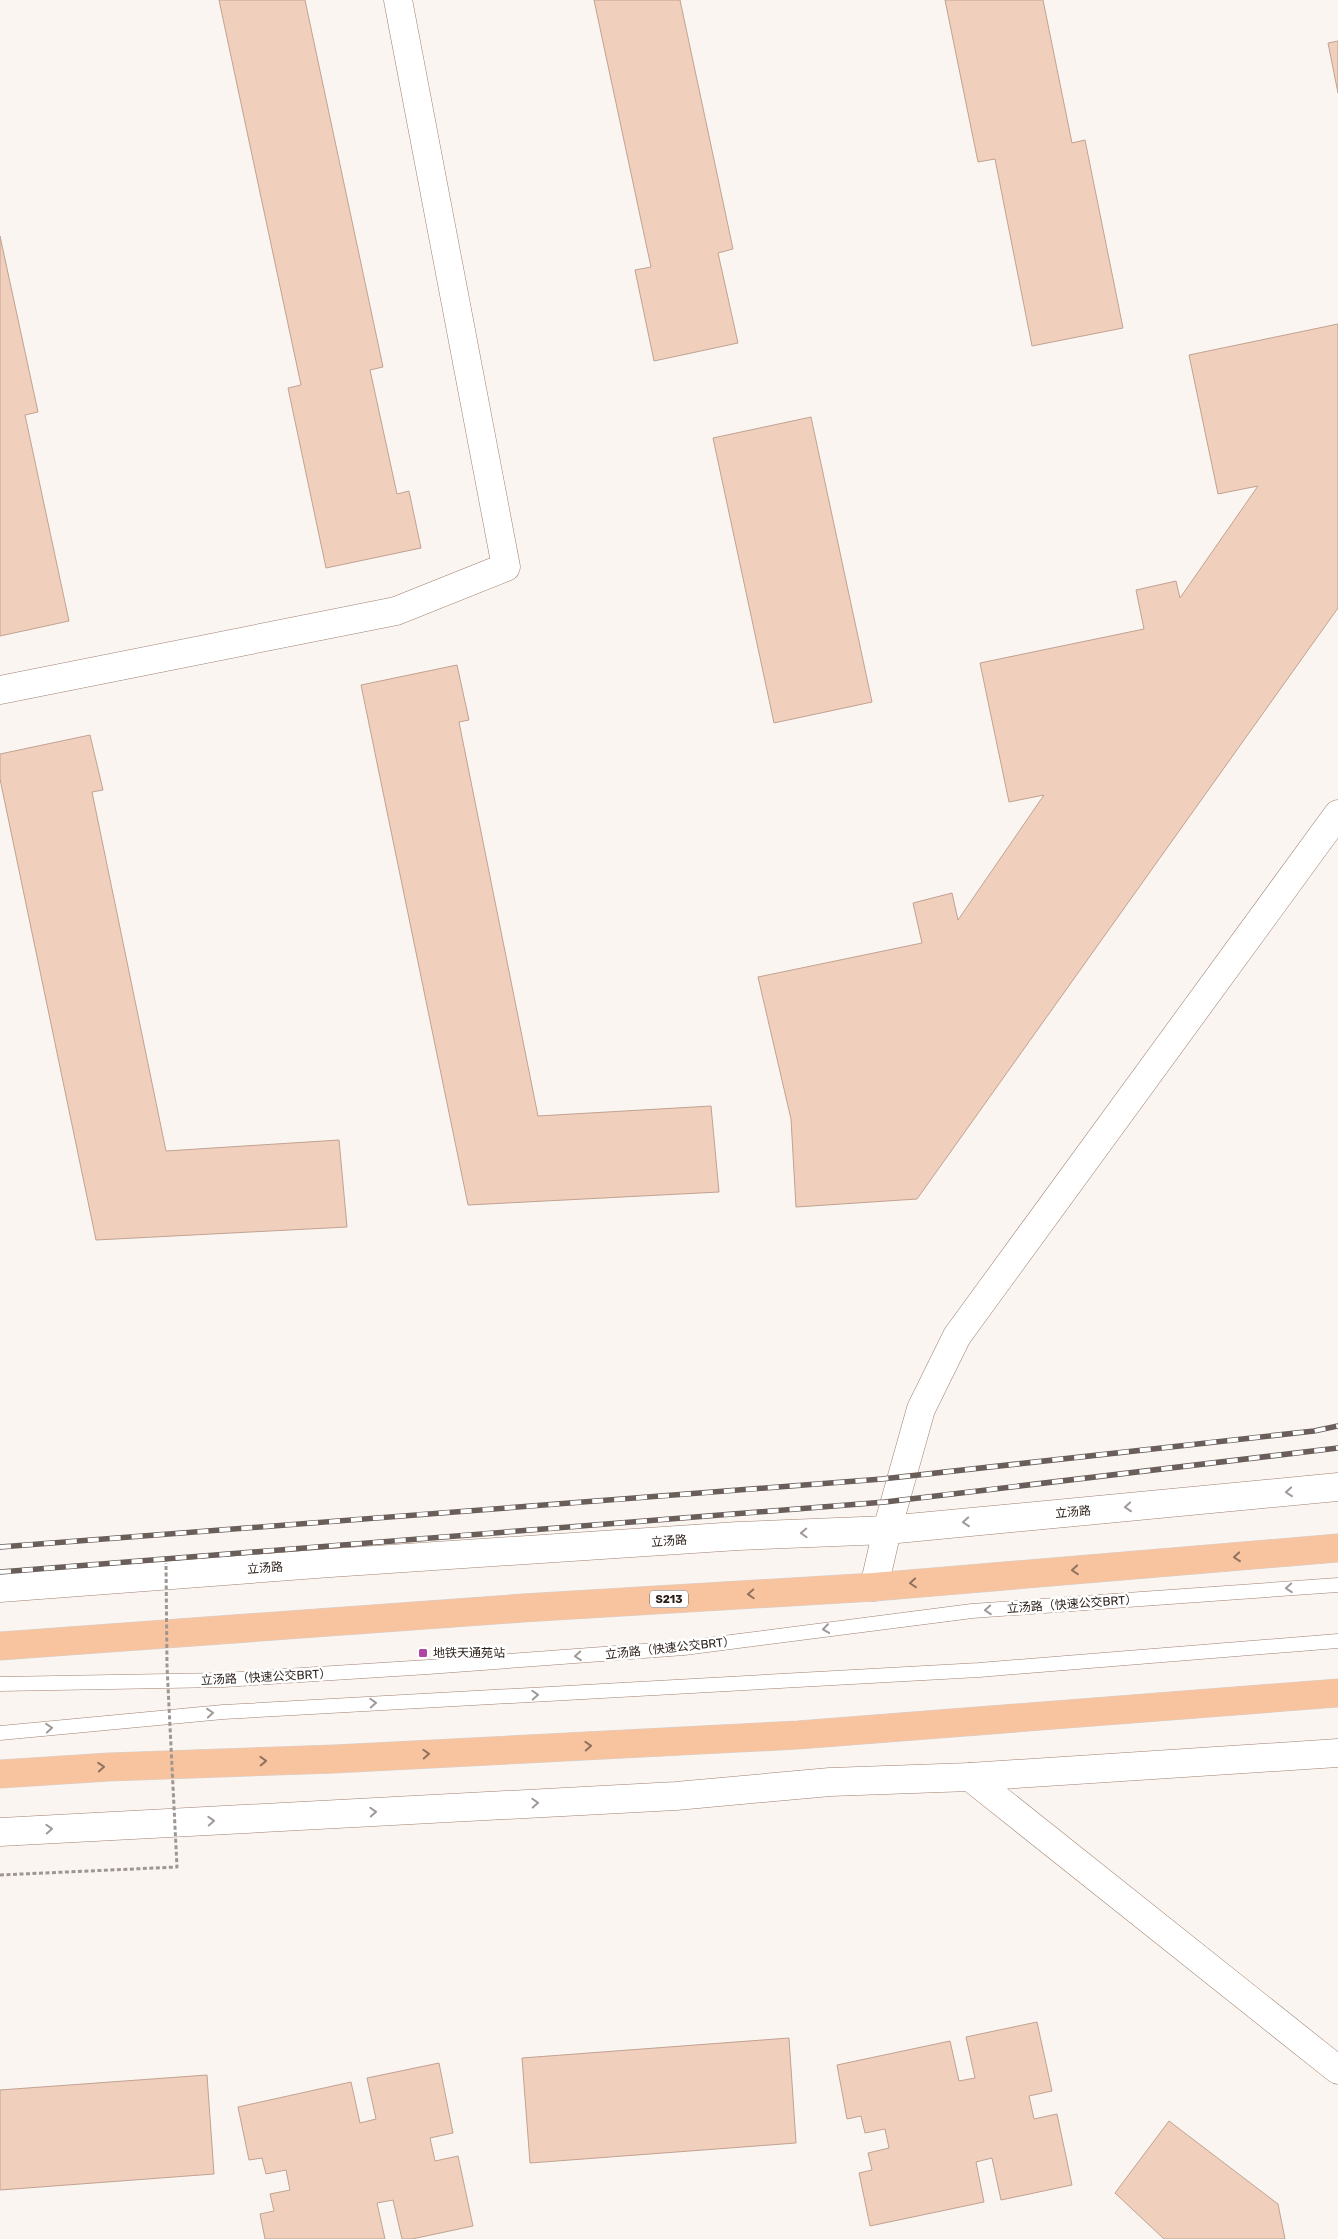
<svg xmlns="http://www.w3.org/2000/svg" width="1338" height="2239" font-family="Rubik,'Noto Sans SC',sans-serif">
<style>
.building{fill:#f0cfbd;stroke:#c1a291}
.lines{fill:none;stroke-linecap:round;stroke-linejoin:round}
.service-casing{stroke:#9f8070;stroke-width:15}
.minor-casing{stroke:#9f8070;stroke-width:29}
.primary-casing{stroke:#d4d2d1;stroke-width:29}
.service{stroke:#fff;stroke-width:14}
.minor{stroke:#fff;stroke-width:28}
.primary{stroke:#f8c4a0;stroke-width:28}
.rail-casing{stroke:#695e59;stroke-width:5.5}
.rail{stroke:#fff;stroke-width:4;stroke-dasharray:11;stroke-linecap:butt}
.path-bridge{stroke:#9f9691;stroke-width:3;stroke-dasharray:4 2.5;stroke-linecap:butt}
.oneway{stroke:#9f9a97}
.oneway2{stroke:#91715c}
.poi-dot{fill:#af44a5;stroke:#fff;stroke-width:2}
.labels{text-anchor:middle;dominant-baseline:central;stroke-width:5;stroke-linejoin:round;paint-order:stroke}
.shield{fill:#fff;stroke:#6a625d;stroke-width:1}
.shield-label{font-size:11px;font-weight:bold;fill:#2a1e18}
.street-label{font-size:12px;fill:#2a1e18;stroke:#fff}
.poi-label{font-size:12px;fill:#2a1e18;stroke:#fff;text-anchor:start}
</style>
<rect width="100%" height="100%" fill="#fbf5f1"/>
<!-- building -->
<g class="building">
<path d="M219,0h86l78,367 -13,3 27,124 12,-3 12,57 -95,20 -38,-180 13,-3z"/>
<path d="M594,0h86l53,249 -15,4 20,90 -84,18 -19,-91 16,-3z"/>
<path d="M945,0h98l29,143 13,-3 38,188 -91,18 -37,-187 -17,3z"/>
<path d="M1338,41v52l-10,-50z"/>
<path d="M0,236l38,176 -13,3 44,206 -69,15z"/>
<path d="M1338,324v284l-421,591 -121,8 -5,-88 -33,-142 164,-34 -9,-40 39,-10 6,27 86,-125 -35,7 -29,-139 164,-34 -8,-39 40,-9 4,17 78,-112 -40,8 -29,-139z"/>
<path d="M811,417l61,285 -98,21 -61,-285z"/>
<path d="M457,665l12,55 -10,2 79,394 173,-10 8,86 -251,13 -107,-520z"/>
<path d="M90,735l13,55 -11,2 74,359 173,-11 8,87 -251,13 -96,-461v-25z"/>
<path d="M1037,2022l15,69 -23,5 5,23 23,-5 15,71 -71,15 -9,-42 -16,4 8,40 -114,24 -11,-53 13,-3 -4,-17 21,-5 -4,-19 -20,4 -4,-17 -14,3 -10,-54 113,-24 9,40 16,-3 -9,-41z"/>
<path d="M789,2038l7,105 -266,20 -8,-105z"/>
<path d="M439,2063l14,70 -23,5 5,23 23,-5 15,70 -61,13h-10l-9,-39 -16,3 8,36h-120l-5,-25 14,-3 -4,-17 20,-4 -4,-20 -20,4 -4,-16 -13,2 -11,-53 113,-25 9,41 16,-4 -9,-41z"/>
<path d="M207,2075l7,99 -214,16v-100z"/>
<path d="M1169,2121l109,83 7,35h-121l-49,-46z"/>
</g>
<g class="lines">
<defs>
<g id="service">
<path d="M0,1684l223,-4 205,-13 256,-19 288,-37 366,-26"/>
<path d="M0,1733l223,-21 756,-42 359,-29"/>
</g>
<g id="minor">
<path d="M0,690l396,-79 110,-44 -108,-567"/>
<path d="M874,1587l13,-57 34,-121 36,-73 381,-522"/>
<path d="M0,1588l330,-25 408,-27 149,-6 451,-43"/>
<path d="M970,1777l368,293"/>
<path d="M0,1832l676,-36 154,-14 140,-5 368,-24"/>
</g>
<g id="primary">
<path d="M0,1646l523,-38 351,-21 464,-39"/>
<path d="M0,1774l109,-7 225,-8 464,-24 540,-42"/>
</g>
</defs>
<!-- service casing -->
<use href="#service" class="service-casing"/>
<!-- minor casing -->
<use href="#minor" class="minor-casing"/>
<!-- primary casing -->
<use href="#primary" class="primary-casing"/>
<!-- service -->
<use href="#service" class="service"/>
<!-- minor -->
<use href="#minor" class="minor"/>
<!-- primary -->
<use href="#primary" class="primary"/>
<defs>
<g id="rail">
<path d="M0,1547l882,-68 432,-48 24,-5"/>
<path d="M0,1572l885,-70 453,-54"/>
</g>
</defs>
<!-- rail casing -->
<use href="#rail" class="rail-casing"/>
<!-- rail -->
<use href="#rail" class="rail"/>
<!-- path-bridge -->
<path class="path-bridge" d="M0,1875l177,-8 -10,-201 -1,-103"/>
</g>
<!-- one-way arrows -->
<defs><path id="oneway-chevron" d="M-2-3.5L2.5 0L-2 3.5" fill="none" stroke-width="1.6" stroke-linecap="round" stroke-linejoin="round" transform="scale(1.25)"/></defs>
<g class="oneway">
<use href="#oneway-chevron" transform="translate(1289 1492) rotate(175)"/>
<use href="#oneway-chevron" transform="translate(1128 1507) rotate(175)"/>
<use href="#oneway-chevron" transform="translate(966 1522) rotate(175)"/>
<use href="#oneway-chevron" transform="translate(804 1533) rotate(178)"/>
<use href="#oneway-chevron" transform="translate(1289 1588) rotate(176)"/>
<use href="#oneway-chevron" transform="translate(988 1610) rotate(176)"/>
<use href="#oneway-chevron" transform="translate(826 1629) rotate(172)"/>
<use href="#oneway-chevron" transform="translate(578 1656) rotate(176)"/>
<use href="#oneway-chevron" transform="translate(535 1695) rotate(-3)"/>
<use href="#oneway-chevron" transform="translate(373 1703) rotate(-3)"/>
<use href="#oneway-chevron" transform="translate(210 1713) rotate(-5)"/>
<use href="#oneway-chevron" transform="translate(49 1728) rotate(-5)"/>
<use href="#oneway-chevron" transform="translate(535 1803) rotate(-3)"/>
<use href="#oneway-chevron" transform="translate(373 1812) rotate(-3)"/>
<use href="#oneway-chevron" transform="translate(211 1821) rotate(-3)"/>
<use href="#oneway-chevron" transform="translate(49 1829) rotate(-3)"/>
</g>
<g class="oneway2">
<use href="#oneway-chevron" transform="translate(1237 1557) rotate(175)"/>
<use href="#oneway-chevron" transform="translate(1075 1570) rotate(175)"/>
<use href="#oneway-chevron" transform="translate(913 1583) rotate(175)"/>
<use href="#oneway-chevron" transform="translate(751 1594) rotate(177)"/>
<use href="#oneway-chevron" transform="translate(588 1746) rotate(-3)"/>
<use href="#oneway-chevron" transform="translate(426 1754) rotate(-3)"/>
<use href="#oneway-chevron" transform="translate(263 1761) rotate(-2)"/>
<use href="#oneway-chevron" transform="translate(101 1767) rotate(-4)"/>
</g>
<!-- markers -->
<rect class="poi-dot" x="418" y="1648" width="10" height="10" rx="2.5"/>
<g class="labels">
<!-- shield labels -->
<rect class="shield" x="650" y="1590.5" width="38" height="17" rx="4"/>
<g class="shield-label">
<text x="669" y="1599">S213</text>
</g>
<!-- street labels -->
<g class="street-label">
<text transform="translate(1073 1512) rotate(-5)">立汤路</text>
<text transform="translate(669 1541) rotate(-4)">立汤路</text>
<text transform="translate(265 1568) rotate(-4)">立汤路</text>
<text transform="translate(1072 1604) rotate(-4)">立汤路（快速公交BRT）</text>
<text transform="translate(670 1648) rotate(-6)">立汤路（快速公交BRT）</text>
<text transform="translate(266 1677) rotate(-3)">立汤路（快速公交BRT）</text>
</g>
<!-- poi labels -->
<g class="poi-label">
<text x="433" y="1653">地铁天通苑站</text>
</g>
</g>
</svg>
